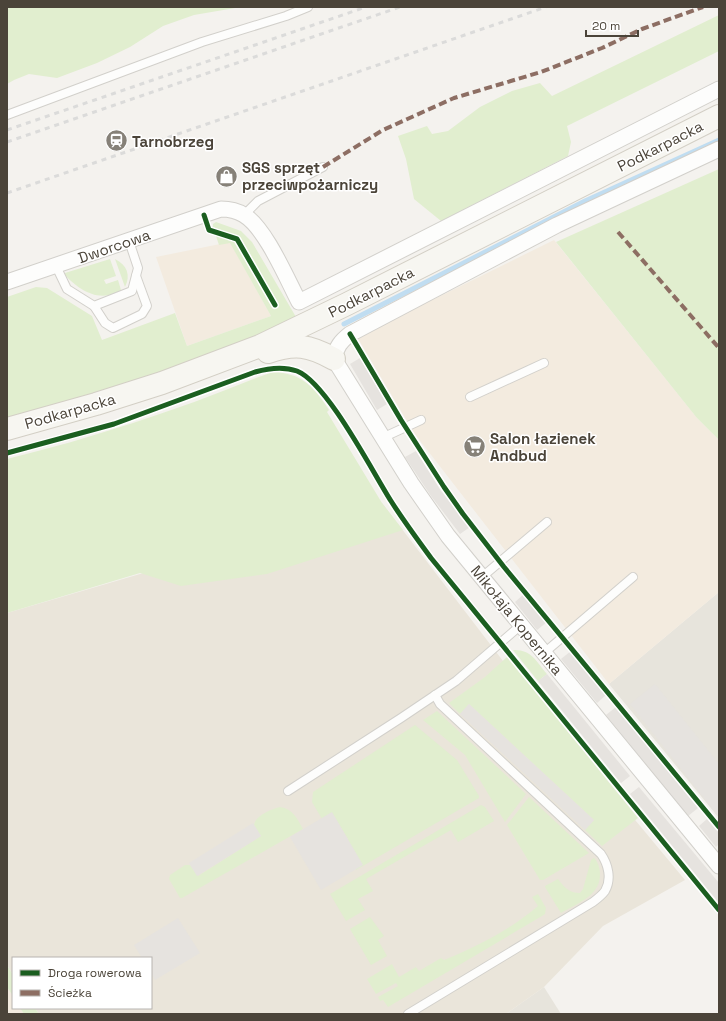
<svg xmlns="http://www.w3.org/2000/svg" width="726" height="1021" font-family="'Space Grotesk',sans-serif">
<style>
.residential{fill:#e7e4dc}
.commercial{fill:#f3ebdf}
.education{fill:#eae5da}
.green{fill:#e1eecf}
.parking{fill:#e6e3df}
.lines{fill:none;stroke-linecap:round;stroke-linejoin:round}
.stream{stroke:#c0ddf1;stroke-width:5}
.service-casing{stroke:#d2d0cb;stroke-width:10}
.minor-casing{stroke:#d2d0cb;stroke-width:17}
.secondary-casing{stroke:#d3cfc5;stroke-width:24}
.service{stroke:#fdfdfc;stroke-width:8}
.minor{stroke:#fdfdfc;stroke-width:15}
.secondary{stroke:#f7f6f1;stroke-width:22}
.rail{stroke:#dbdbda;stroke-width:3;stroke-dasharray:5 5;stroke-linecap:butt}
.quiet{stroke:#8d6e63;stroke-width:4;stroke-dasharray:8 4;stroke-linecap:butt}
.cycleway-casing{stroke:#fff;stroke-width:8}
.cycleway{stroke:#1b5e20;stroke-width:5}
.labels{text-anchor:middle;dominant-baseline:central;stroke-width:3;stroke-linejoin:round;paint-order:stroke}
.poi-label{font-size:15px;font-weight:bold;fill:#4b4439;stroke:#fff;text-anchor:start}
.street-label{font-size:15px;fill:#4b4439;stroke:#fff}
</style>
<rect width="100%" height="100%" fill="#f4f2ee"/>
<!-- residential -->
<g class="residential">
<path d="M719,592v226l-110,-134z"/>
<path d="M544,987l17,27h-55z"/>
</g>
<!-- commercial -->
<g class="commercial">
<path d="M554,240l143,178 22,22v152l-110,92 -195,-251 -57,-96z"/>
<path d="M230,242l41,74 -84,30 -31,-89z"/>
<path d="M7,987l6,9v12h7l4,6h-17z"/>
</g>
<!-- education -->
<path class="education" d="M382,503l121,158 182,219 -82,46 -59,61 -38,27h-467l-4,-6h116v-50h-138v17l-6,-10v-352z"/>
<!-- green -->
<g class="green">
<path d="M7,7h234l-47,8 -31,11 -33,21 -33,16 -40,15 -28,-4 -15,6 -7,4z"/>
<path d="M719,15v36l-152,75 4,16 -3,14 -127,65 -27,-22 -8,-40 -8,-23 29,-10 5,8 16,-3 32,-24 32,-16 28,-8 12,13z"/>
<path d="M719,169v271l-22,-22 -141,-176z"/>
<path d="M216,222l25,9 11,11 44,75 -79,36 -112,39 -98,27v-122l29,-10 11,1 45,28 10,24 73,-27 12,33 84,-30 -41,-73 -11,2 -4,-12 21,7 37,65 5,-2 -39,-66 -26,-10v-3z"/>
<path d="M110,259l6,17 -12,4 2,4 12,-4 3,10c-4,2 -8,5 -12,5 -17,4 -34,-9 -44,-20v-2z"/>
<path d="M115,259c12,6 16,16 10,28z"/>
<path d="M273,372c29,1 41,15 56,38l-2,2 55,91 21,27 -136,44 -86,12 -41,-13 -133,40v-154c85,-21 168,-48 249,-81z"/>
<path d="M513,650c18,-1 23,11 34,24l-9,7z"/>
<path d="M507,657l131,161 -36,28 -17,-16 9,-10 -125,-116 -9,10 -11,-11 36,-26z"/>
<path d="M437,711l89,83 -21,28 -40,-67 -42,-35z"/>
<path d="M415,725l42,35 22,36v2l-123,72 -8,-14v-17l-16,-26 -10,6 -10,-17 1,-10z"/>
<path d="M529,797l60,56 -46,27h-3l-33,-55z"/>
<path d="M481,805l4,2 9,14 -36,21 -7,-12 -85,49 7,12 -15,8 7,11 -19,11 -16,-27z"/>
<path d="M280,807c13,2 17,11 23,22l-121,69h-2l-11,-19 1,-4 15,-10h5l8,11 63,-40 -7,-11c1,-9 17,-16 26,-18z"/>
<path d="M594,858c4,4 6,10 6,17 0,21 -24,29 -39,38l-16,-26v-1l13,-7c6,8 11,14 22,14l3,-4 8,-29z"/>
<path d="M538,894l8,14 -1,6 -3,2 -154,91 -5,-7 -3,1 -2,-4 20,-11 -2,-3 -20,11 -9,-15 25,-15 7,13 17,-10 3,4 22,-13 3,2c34,-14 66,-30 94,-54l-6,-9z"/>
<path d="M370,917l14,19 -6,4 9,16 -16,9 -21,-36z"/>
<path d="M7,965l6,10v21l-6,-9z"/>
<path d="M20,1008h15l4,6h-15z"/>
</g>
<!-- parking -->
<g class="parking">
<path d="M360,358l27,46 -10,6 -27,-46z"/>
<path d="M416,451l25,40 29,36 -10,7 -29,-38 -26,-39z"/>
<path d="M524,594l23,28 -10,8 -22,-28z"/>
<path d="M571,651l35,44 -9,8 -36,-44z"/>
<path d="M547,674l83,102 -9,7 -83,-102z"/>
<path d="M655,684l64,80v53l-89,-113z"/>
<path d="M469,704l125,116 -9,10 -125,-116z"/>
<path d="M616,707l82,101 -10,8 -82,-101z"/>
<path d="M639,787l80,96v20l-89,-109z"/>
<path d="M332,812l31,53 -42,25 -31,-53z"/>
<path d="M707,819l12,14v11l-3,3 -17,-21z"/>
<path d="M253,823l8,13 -64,40 -8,-13z"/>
<path d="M178,918l22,35 -45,27 -4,-7v-15h-9l-8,-13z"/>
</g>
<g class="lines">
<!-- stream -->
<path class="stream" d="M344,324l241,-123 134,-61"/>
<defs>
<g id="service">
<path d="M7,115l195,-73 84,-26 22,-9"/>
<path d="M244,215l14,-14 65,-34"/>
<path d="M56,266l11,23 27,17 38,-15 6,-23 -9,-27"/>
<path d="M94,306l11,17 8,5 29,-14 5,-8 -11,-30"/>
<path d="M470,397l74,-34"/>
<path d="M382,438l39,-18"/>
<path d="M482,577l65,-55"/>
<path d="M544,653l89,-76"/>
<path d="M288,791l113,-73 55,-37 65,-56"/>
<path d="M408,1014l185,-112c4,-3 9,-7 12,-11 7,-12 3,-27 -4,-37l-161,-150 -5,-9"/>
</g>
<g id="minor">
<path d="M719,149l-162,76 -207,109c-9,7 -14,13 -16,25l77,124 37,53 271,330"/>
<path d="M7,282l214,-73c8,0 15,1 23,6 21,12 43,64 55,87l420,-213"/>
</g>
<g id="secondary">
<path d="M268,352c27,-9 41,-7 66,7"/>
<path d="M7,429l89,-25 66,-21 98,-37 87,-42 372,-188"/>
</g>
</defs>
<!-- service casing -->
<use href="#service" class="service-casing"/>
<!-- minor casing -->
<use href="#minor" class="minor-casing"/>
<!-- secondary casing -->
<use href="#secondary" class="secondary-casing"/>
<!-- service -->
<use href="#service" class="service"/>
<!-- minor -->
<use href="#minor" class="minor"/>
<!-- secondary -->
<use href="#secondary" class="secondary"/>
<!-- rail -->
<g class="rail">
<path d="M7,130l359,-123"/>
<path d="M7,142l393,-135"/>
<path d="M7,193l539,-186"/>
</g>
<!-- quiet -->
<g class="quiet">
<path d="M323,167l60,-37 71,-32 87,-26 61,-24 40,-19 61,-22"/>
<path d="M618,232l101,116"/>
</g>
<defs>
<g id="cycleway">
<path d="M204,215l5,15 28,9 38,66"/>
<path d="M350,334l51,86 43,67 19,27 41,53 215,260"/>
<path d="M7,453l107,-29 141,-52c14,-4 28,-6 42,-1 30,12 75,100 94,130 12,19 26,38 40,57l288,352"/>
</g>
</defs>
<!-- cycleway casing -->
<use href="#cycleway" class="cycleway-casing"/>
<!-- cycleway -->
<use href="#cycleway" class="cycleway"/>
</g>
<!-- icons -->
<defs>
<symbol id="station-disc" viewBox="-11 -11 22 22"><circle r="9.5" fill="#868178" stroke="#fff"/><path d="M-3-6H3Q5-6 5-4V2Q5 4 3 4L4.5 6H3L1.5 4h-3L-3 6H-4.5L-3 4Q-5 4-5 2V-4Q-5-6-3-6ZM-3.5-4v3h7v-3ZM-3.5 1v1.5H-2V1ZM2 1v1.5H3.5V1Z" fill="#fff"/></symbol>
<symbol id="shop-disc" viewBox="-11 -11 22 22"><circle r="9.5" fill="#868178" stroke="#fff"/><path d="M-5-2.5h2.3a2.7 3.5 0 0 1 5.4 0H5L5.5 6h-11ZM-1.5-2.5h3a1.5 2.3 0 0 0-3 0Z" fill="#fff"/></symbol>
<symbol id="supermarket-disc" viewBox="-11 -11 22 22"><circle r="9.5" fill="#868178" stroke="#fff"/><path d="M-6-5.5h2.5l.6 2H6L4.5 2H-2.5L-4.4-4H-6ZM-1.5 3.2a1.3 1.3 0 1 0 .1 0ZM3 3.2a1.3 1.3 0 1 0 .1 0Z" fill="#fff"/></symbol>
</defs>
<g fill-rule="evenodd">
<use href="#station-disc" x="104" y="128" width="25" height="25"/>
<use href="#shop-disc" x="214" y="164" width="25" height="25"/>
<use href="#supermarket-disc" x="462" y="434" width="25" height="25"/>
</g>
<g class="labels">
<!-- poi labels -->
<g class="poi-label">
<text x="132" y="141">Tarnobrzeg</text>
<text x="242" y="167">SGS sprzęt<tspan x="242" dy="17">przeciwpożarniczy</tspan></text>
<text x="490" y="438">Salon łazienek<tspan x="490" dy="17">Andbud</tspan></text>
</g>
<!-- street labels -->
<g class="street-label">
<text transform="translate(660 146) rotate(-27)">Podkarpacka</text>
<text transform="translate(114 246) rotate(-19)">Dworcowa</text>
<text transform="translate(371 292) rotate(-27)">Podkarpacka</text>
<text transform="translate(70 411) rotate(-16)">Podkarpacka</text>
<text transform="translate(517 620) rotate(51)">Mikołaja Kopernika</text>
</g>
</g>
<!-- border -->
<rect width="726" height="1021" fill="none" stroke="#4b4439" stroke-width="16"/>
<!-- legend -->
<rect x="12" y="957" width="140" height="52" fill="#ffffff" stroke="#b7b4b0"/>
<rect x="20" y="970" width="20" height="6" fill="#1b5e20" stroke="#b7b4b0"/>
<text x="48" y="977" font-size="12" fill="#4b4439">Droga rowerowa</text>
<rect x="20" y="990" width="20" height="6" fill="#8d6e63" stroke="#b7b4b0"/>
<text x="48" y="997" font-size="12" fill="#4b4439">Ścieżka</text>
<!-- scale -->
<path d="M586 30v6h52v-6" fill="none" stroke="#4b4439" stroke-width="2"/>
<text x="592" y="30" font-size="12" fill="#4b4439" stroke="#ffffff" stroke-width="3" paint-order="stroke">20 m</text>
</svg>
